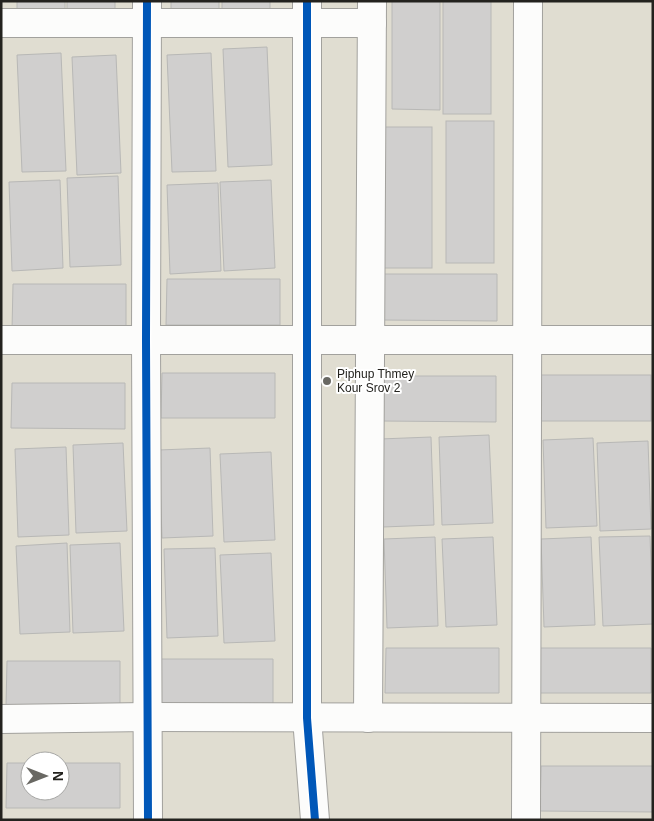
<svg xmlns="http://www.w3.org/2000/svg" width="654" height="821" font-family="Helvetica,sans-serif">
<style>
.built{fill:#e0ddd1;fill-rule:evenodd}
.building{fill:#d0cfce;stroke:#b8b8b6}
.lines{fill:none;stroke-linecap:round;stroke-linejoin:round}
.street-casing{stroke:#a2a19d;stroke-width:30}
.street{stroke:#fcfcfb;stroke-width:28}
.cycleway-casing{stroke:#fff;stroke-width:11}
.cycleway{stroke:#0057b8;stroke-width:8}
.poi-dot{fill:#696863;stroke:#fff;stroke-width:2}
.labels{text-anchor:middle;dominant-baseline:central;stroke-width:4;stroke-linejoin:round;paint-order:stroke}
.poi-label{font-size:12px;fill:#23221e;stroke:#fff;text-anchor:start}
</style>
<rect width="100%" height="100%" fill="#eae9e3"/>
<!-- built -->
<path class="built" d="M1,1h652v819h-652zM30,761h30v30h-30z"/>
<!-- building -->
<g class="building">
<rect x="17" y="1" width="48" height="12"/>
<rect x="67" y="1" width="48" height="11"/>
<rect x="171" y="1" width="48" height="12"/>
<rect x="222" y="1" width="48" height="8"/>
<path d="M392,1h48v109l-48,-1z"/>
<rect x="443" y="1" width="48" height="113"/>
<path d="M267,47l5,118 -44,2 -5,-118z"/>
<path d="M61,53l5,118 -44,1 -5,-117z"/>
<path d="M211,53l5,118 -44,1 -5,-117z"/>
<path d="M116,55l5,118 -44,2 -5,-118z"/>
<rect x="446" y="121" width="48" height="142"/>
<rect x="384" y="127" width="48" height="141"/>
<path d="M118,176l3,89 -51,2 -3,-89z"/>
<path d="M60,180l3,88 -51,3 -3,-89z"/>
<path d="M271,180l4,88 -51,3 -4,-89z"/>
<path d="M218,183l3,88 -51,3 -3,-89z"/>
<path d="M384,274h113v47l-114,-1z"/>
<path d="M167,279h113v46h-114z"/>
<path d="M13,284h113v46h-114z"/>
<path d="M162,373h113v45h-114z"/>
<rect x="537" y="375" width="114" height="46"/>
<path d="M383,376h113v46l-114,-1z"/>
<path d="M12,383h113v46l-114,-1z"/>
<path d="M489,435l4,88 -51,2 -3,-88z"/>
<path d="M431,437l3,88 -51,2 -3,-88z"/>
<path d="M593,438l4,88 -51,2 -3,-88z"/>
<path d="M648,441l3,88 -51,2 -3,-88z"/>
<path d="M123,443l4,88 -51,2 -3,-88z"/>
<path d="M66,447l3,88 -51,2 -3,-88z"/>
<path d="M210,448l3,88 -51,2 -3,-88z"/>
<path d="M271,452l4,88 -51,2 -4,-88z"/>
<path d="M650,536l3,88 -50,2 -4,-89z"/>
<path d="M435,537l3,89 -51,2 -3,-89z"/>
<path d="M493,537l4,88 -51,2 -4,-88z"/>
<path d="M591,537l4,88 -51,2 -3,-88z"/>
<path d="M67,543l3,89 -50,2 -4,-88z"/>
<path d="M120,543l4,88 -51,2 -3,-88z"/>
<path d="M215,548l3,88 -51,2 -3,-89z"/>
<path d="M271,553l4,88 -51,2 -4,-88z"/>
<path d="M386,648h113v45h-114z"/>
<path d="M538,648h113v45h-114z"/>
<path d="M159,659h114v46l-114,-1z"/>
<path d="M7,661h113v46l-114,-1z"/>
<path d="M7,763h23v28h30v-28h60v45h-114z"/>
<path d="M541,766h112v46l-113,-1z"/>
</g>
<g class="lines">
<defs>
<g id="street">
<path d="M147,1l-1,339 2,480"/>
<path d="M307,1v717l8,102"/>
<path d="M1,23h371"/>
<path d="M1,340h652"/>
<path d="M368,718l4,-717"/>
<path d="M1,719l146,-2 506,1"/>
<path d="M526,820l2,-819"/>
</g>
</defs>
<!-- street casing -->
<use href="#street" class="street-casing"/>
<!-- street -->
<use href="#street" class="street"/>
<defs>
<g id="cycleway">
<path d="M147,1l-1,339 2,480"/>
<path d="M307,1v717l8,102"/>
</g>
</defs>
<!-- cycleway casing -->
<use href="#cycleway" class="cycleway-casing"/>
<!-- cycleway -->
<use href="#cycleway" class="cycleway"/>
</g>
<!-- markers -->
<circle class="poi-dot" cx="327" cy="381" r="5"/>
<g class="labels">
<!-- poi labels -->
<g class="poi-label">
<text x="337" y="374">Piphup Thmey<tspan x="337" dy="14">Kour Srov 2</tspan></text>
</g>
</g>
<!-- border -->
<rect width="654" height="821" fill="none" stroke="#23221e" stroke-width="5"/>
<!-- north arrow -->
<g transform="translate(45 776) rotate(90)"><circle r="24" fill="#ffffff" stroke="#a7a7a5"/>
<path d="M0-4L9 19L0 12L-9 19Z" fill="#696863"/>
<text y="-8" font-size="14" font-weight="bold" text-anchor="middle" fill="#23221e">N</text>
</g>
</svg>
